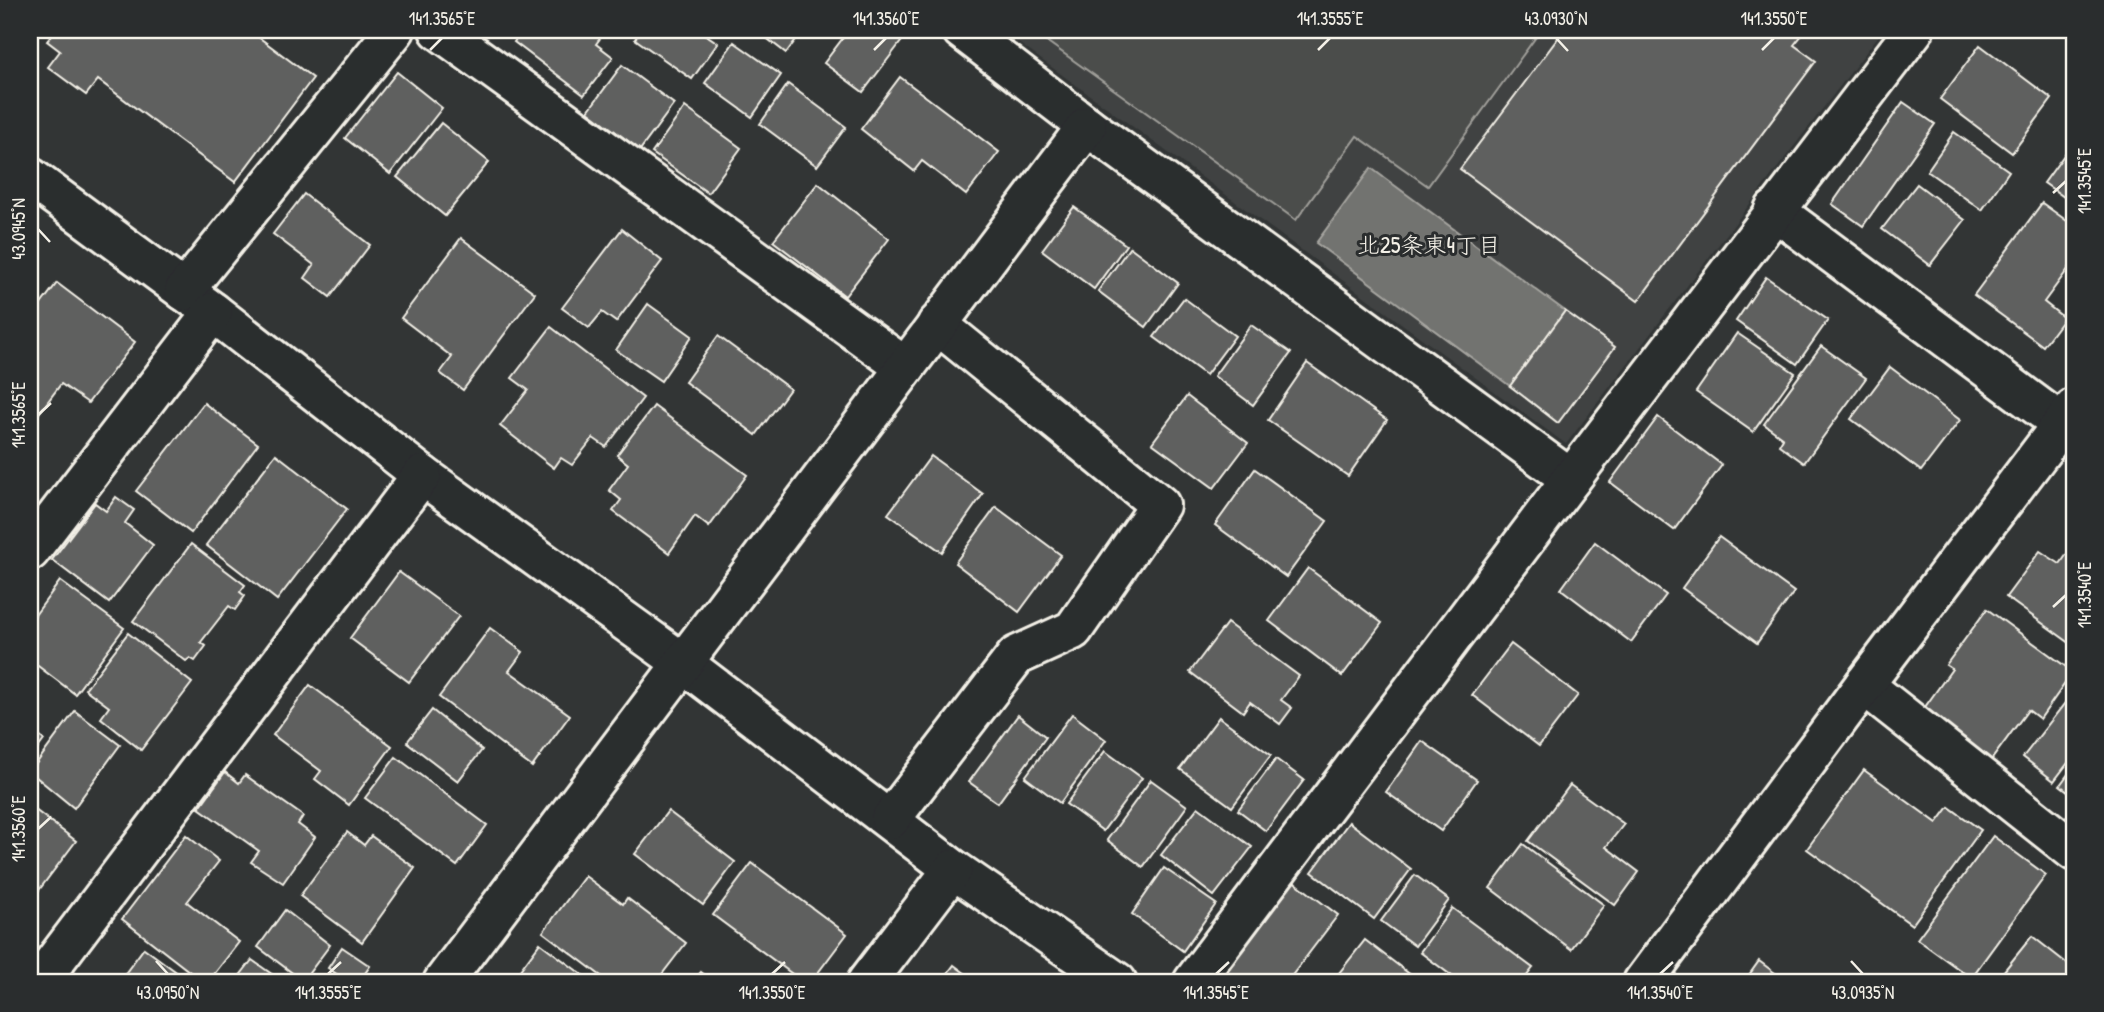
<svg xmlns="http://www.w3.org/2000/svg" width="2104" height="1012" font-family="'Patrick Hand','Klee One',sans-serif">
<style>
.built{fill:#404242}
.green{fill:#4b4d4c;stroke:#a09f9a;stroke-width:2}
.water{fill:#727370;stroke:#a6a5a0;stroke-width:2}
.building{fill:#5f605f;stroke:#f4f1e8;stroke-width:2}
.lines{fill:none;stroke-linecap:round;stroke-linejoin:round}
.minor-casing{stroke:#f4f1e8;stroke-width:44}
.minor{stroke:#2a2d2e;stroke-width:38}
.ticks{fill:none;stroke:#f4f1e8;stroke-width:2.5}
.labels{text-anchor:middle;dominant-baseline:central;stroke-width:6;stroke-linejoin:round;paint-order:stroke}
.neighbourhood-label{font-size:23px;fill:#f4f1e8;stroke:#2a2d2e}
.neatline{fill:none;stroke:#f4f1e8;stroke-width:2.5}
.ticks-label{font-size:18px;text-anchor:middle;fill:#f4f1e8}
</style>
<rect width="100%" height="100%" fill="#323535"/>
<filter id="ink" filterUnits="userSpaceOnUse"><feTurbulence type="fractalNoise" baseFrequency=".0143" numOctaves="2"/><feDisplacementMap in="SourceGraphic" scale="14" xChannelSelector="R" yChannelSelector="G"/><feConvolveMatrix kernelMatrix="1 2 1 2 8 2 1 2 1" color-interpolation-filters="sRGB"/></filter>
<g filter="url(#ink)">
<!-- built -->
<path class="built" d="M1001,30h882l-317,414z"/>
<!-- green -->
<path class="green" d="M1031,30h510l-113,156 -71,-50 -61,84z"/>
<!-- water -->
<path class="water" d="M1371,168l194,143 -55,75 -194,-143z"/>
<!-- building -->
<g class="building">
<path d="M56,30h193l64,48 -78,104 -137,-102 -12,15 -38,-28 12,-16 -13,-10z"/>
<path d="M523,30h77l4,3 -8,11 17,13 -29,38 -70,-53z"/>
<path d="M641,30h58l19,13 -26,36 -57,-40z"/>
<path d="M756,30h47l-17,23z"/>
<path d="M849,30h53l5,4 -44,58 -39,-29z"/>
<path d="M1564,30h242l-12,15 22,16 -178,240 -178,-132z"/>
<path d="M734,42l47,33 -29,42 -47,-34z"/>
<path d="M1980,45l72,54 -40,54 -72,-54z"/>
<path d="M622,65l52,39 -34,46 -52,-39z"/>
<path d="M397,72l45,36 -52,66 -45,-36z"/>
<path d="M900,77l99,75 -33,43 -44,-34 -8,10 -53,-42z"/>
<path d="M788,84l58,43 -29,39 -57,-42z"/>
<path d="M1903,102l32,22 -72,102 -31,-22z"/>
<path d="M685,107l56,41 -33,45 -56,-40z"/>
<path d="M441,123l48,39 -44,54 -48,-39z"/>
<path d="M1954,132l55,39 -27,39 -55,-39z"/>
<path d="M2074,141v63l-30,-21z"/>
<path d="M818,183l71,56 -44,57 -72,-55z"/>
<path d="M1917,184l48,36 -35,45 -48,-36z"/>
<path d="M304,194l66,51 -40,52 -25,-19 9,-13 -41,-31z"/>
<path d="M2042,203l32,23v35l-30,41 20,16 -21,28 -69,-51z"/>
<path d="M1074,207l52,38 -32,44 -52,-39z"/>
<path d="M622,229l40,32 -46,61 -14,-10 -13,16 -27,-20z"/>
<path d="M461,238l74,55 -72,97 -23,-17 12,-16 -51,-39z"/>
<path d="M1130,247l48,36 -32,44 -48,-36z"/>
<path d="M1766,277l62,43 -31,44 -61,-43z"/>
<path d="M57,283l78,59 -47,61 -27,-19 -30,40 -1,-105z"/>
<path d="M1184,298l51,38 -29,39 -52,-38z"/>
<path d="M648,304l44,32 -31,45 -45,-31z"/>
<path d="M1565,311l50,36 -57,76 -48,-37z"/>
<path d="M1251,325l40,28 -38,52 -39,-29z"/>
<path d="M551,327l92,71 -37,49 -13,-9 -21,27 -11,-7 -7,10 -54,-42 28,-36 -16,-12z"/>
<path d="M1737,333l58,40 -42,59 -57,-40z"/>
<path d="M718,336l72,53 -34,46 -71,-53z"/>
<path d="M1821,346l45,32 -62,85 -25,-18 4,-7 -19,-14z"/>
<path d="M1307,363l80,57 -39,56 -80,-56z"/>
<path d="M1890,367l70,53 -39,51 -70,-52z"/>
<path d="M1187,396l61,47 -34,45 -62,-45z"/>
<path d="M204,403l54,41 -67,89 -55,-42z"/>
<path d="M654,406l93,69 -38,52 -14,-11 -26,37 -56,-42 8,-11 -12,-10 19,-26 -11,-9z"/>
<path d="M1658,417l64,48 -48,65 -64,-48z"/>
<path d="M276,454l71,55 -70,91 -71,-55z"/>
<path d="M931,456l52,38 -41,58 -54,-38z"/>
<path d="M1255,469l72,52 -41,56 -71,-52z"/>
<path d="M116,497l18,13 -9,13 28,22 -44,58 -57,-43 43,-57 11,8z"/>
<path d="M996,507l65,48 -42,57 -64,-49z"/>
<path d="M1719,537l75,55 -37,51 -75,-55z"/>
<path d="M1595,542l71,53 -35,47 -70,-53z"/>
<path d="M191,544l54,41 -5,7 5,4 -10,14 -6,-4 -28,36 5,4 -11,15 -5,-3 -4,3 -53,-40z"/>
<path d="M2074,544v102l-68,-49 34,-46 20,13z"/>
<path d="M1308,568l74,55 -40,53 -73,-55z"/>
<path d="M399,572l60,44 -50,66 -59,-44z"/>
<path d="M60,581l64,47 -49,66 -45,-34v-38z"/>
<path d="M1987,609l86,63 -33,47 -12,-9 -39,53 -69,-49 32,-45 -6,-4z"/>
<path d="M1227,623l72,53 -18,24 11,8 -12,16 -30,-22 -7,10 -53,-40z"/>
<path d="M490,628l33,24 -14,19 61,44 -38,52 -93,-70z"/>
<path d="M128,633l64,50 -51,67 -40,-32 8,-11 -24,-18z"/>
<path d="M1511,644l67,51 -39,51 -67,-51z"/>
<path d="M310,685l82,61 -43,59 -34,-26 6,-8 -48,-36z"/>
<path d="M2068,699l6,5v51l-20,26 -31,-24z"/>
<path d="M432,710l50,40 -24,31 -51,-39z"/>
<path d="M75,711l45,34 -46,63 -44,-36z"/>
<path d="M1072,714l34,26 -46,63 -35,-26z"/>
<path d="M1018,715l28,22 -48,66 -29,-21z"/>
<path d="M1219,717l52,38 -39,52 -52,-38z"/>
<path d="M30,729l14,11 -14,19z"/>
<path d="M1422,741l55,39 -36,51 -55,-39z"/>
<path d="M1105,751l37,27 -39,53 -37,-27z"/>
<path d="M396,757l91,68 -30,41 -92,-68z"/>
<path d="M1276,759l28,21 -38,51 -28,-21z"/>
<path d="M2074,766v30l-14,-11z"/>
<path d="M1864,770l73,53 12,-16 32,23 -69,95 -105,-76z"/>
<path d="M225,772l14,11 6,-8 58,41 -5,8 17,13 -32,46 -32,-21 8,-11 -60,-43z"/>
<path d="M1151,780l36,26 -44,61 -36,-27z"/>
<path d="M1570,785l54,39 -18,23 33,25 -24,33 -87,-64z"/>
<path d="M30,806l46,35 -46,61z"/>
<path d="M1198,807l54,40 -38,49 -53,-41z"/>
<path d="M668,811l67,51 -32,43 -68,-51z"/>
<path d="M1349,822l62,47 -37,50 -62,-47z"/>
<path d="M347,832l17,13 7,-9 44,32 -53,74 -62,-46z"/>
<path d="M186,835l33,26 -32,41 52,40 -31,40h-5l-81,-63z"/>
<path d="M1993,836l53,39 -75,103 -54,-39z"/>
<path d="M1523,844l81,61 -33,44 -81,-61z"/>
<path d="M752,863l95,71 -36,48h-8l-90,-67z"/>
<path d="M1164,868l52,36 -33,47 -51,-37z"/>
<path d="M1415,875l34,25 -34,46 -34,-25z"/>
<path d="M585,876l38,28 4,-6 59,45 -30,39h-47l-66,-50z"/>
<path d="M1288,877l50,38 -51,67h-46l-21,-16z"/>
<path d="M1452,908l81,60 -11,14h-62l-40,-30z"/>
<path d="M285,910l45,35 -27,36 -45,-34z"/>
<path d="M2032,936l42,33v13h-79z"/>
<path d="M1365,940l55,42h-88z"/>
<path d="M540,943l52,39h-66l-9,-8z"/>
<path d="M342,947l28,19 -11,16h-11l-20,-14z"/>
<path d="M144,948l46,34h-64l-5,-3z"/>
<path d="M252,960l31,22h-48z"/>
<path d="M1759,961l28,21h-43z"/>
<path d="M954,965l23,17h-36z"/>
<path d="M701,972l13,10h-21z"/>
</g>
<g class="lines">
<defs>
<g id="minor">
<path d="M439,30l466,337"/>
<path d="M962,30l125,96 484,353"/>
<path d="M30,177l183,135 209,163 261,188 270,206 164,113"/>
<path d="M1774,210l300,223"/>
<path d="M184,291l211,-261"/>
<path d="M30,551l183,-239"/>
<path d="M1864,685l210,166"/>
<path d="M890,820l126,-164 57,-26 87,-125 -223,-181"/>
<path d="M39,982l383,-507"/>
<path d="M443,982l644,-856"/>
<path d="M867,982l86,-113"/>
<path d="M1193,982l378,-503 343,-449"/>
<path d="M1643,982l221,-297 210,-277"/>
</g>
</defs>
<!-- minor casing -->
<use href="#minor" class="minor-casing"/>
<!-- minor -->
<use href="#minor" class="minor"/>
</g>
</g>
<!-- ticks -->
<path class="ticks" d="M1556,38l12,13M430,50l12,-12M874,50l12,-12M1318,50l12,-12M1762,50l12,-12M2053,193l13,-12M38,229l12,13M38,415l13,-12M2053,607l13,-12M38,829l13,-12M156,961l12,13M1851,961l12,13M328,974l13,-12M772,974l13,-12M1216,974l13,-12M1660,974l13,-12"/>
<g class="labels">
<!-- neighbourhood labels -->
<g class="neighbourhood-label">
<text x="1429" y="244">北25条東4丁目</text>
</g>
</g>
<!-- margin -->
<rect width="2104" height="1012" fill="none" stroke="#2a2d2e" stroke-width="77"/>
<rect x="38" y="38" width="2028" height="936" class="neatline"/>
<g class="ticks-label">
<text x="442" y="25">141.3565°E</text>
<text x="886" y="25">141.3560°E</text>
<text x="1330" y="25">141.3555°E</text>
<text x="1556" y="25">43.0930°N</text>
<text x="1774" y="25">141.3550°E</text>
<text transform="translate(2085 181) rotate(-90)" y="6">141.3545°E</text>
<text transform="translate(19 229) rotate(-90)" y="6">43.0945°N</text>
<text transform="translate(19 415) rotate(-90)" y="6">141.3565°E</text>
<text transform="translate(2085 595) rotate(-90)" y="6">141.3540°E</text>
<text transform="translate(19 829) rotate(-90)" y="6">141.3560°E</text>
<text x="168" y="999">43.0950°N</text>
<text x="328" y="999">141.3555°E</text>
<text x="772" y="999">141.3550°E</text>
<text x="1216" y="999">141.3545°E</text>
<text x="1660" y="999">141.3540°E</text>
<text x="1863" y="999">43.0935°N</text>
</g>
</svg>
